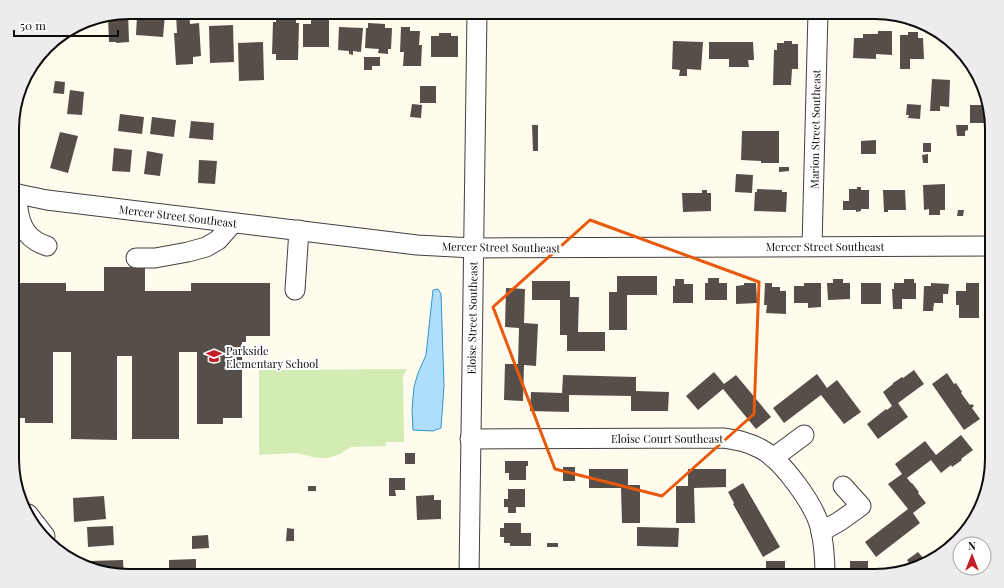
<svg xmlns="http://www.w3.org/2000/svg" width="1004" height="588" font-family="'Playfair Display',serif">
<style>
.green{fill:#d2ecb4}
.water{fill:#aedefa;stroke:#3195d5}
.building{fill:#564e49}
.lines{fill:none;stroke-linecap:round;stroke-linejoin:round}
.minor-casing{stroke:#404040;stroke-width:21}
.minor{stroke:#fff;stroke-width:19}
.marked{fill:none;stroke:#e8590c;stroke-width:3;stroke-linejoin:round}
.labels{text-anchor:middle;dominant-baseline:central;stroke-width:4;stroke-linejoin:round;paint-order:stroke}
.street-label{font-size:11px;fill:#0d0d0d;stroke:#fff}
.poi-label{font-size:11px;fill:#0d0d0d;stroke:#fff;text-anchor:start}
.rim{fill:none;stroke:#0d0d0d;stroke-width:2}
</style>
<rect width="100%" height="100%" fill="#fffbed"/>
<!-- green -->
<path class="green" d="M407,369l-4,7 1,66h-18v4l-35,1 -11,7 -12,4h-11l-21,-5 -37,2v-85z"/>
<!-- water -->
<path class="water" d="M438,289l3,5 3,92 -3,42 -8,3 -20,-1 -1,-21 2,-22 4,-14 8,-18 7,-65z"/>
<!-- building -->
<g class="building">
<path d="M128,12l1,30 -13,1v-1h-7l-1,-26z"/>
<path d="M189,13l1,11 9,-1 2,33 -8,1v7l-17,1 -2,-32h3l-1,-19z"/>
<path d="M158,14l7,1 -2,22 -27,-2 1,-19 20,1z"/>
<path d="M276,16l20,1v6h3l-1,37h-22v-6h-4l1,-32h3z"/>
<path d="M311,19h18v28h-26v-23h8z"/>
<path d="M368,23l17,1v4h7l-1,21h-3v5l-10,-1 1,-4 -14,-1 1,-20h2z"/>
<path d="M233,25l1,37 -24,1 -1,-37z"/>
<path d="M339,27l24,1 -2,24 -8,-1v4l-4,-1v-3l-11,-1z"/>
<path d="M401,27h9v4h10l-1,14h3l-1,21h-18l1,-14h-4z"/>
<path d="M878,31h14v24l-16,-1v5l-23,-1 1,-20h9v-4h15z"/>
<path d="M908,32h10v6h5l1,21h-14v10h-10v-34h8z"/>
<path d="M439,33h12v3h7v21h-27v-21h8z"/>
<path d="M673,41l30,1 -2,28 -14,-1v7h-8l1,-6 -8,-1z"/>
<path d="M784,41h8v3h6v25h-6l-1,16h-18l1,-35h3v-7h7z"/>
<path d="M263,42l1,38 -25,1 -1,-38z"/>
<path d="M709,42h44l1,18h-6l1,7h-20v-8h-20z"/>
<path d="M959,52l9,8h-9z"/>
<path d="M364,57h16v9h-8v4h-8z"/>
<path d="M932,79l18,1 -1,27 -9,-1v5h-10z"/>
<path d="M55,81l10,1 -1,12 -11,-1z"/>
<rect x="420" y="86" width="16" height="17"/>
<path d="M70,90l14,2 -2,23 -15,-1z"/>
<path d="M412,104l10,1 -1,13 -11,-1z"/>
<path d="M907,104l14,1 -1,14 -12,-1 1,-3h-3z"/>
<rect x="970" y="105" width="15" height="18"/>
<path d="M120,114l24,3 -2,17 -24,-3z"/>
<path d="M152,117l24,3 -2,17 -24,-3z"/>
<path d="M191,121l23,2 -1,17 -24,-2z"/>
<path d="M532,125h6v26h-5z"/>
<path d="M956,125h12v5l-3,1v5h-8z"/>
<path d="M742,131h37v32h-18v-2l-20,-1z"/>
<path d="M60,132l18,4 -10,37 -18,-5z"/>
<path d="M876,140v14h-15v-13z"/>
<rect x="923" y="143" width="8" height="9"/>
<path d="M114,148l18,2 -2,22 -18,-1z"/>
<path d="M147,151l16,3 -3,22 -16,-2z"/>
<path d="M928,154v9h-5l-1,-8z"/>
<path d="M199,160l18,1 -2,23 -17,-1z"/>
<path d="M779,167h10v4l-10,1z"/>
<path d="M736,174l17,1 -1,18 -17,-1z"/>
<path d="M945,184v26h-5v5h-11v-6l-5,1 -1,-25z"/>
<path d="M857,187h4v3h8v19h-8v2l-5,1v-2h-13v-9h6v-12h8z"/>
<path d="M757,189l25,1v2h5l-1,20 -32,-1 1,-19h2z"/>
<path d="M702,190h5v3h4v18l-28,1 -1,-19h20z"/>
<path d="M883,190h22l1,20h-18v2h-4z"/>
<path d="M958,210h6l-1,6h-6z"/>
<path d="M104,267h41v24h46v-8h79v53h-24v6h-4v76h-19v6h-26v-72h-18v87h-47v-83h-15v84l-46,-1v-87h-18v71h-28v-5h-12v-135h53v8h38z"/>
<path d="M617,276h40v19h-30v35h-18v-38h8z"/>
<path d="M708,278h11v5h8v17h-22v-17h3z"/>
<path d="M675,279h9v5h9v19h-20v-17h2z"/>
<path d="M833,279h10v4h7v16l-22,1 -1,-17h6z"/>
<path d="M904,279h10v4h2v16h-14v10h-9l-1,-20h2v-6h10z"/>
<path d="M532,281h38v16h9l-1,35h27v19h-38v-16h-7v-35h-28z"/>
<path d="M744,283h12l1,20 -21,1v-18l8,-1z"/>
<path d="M765,283h7v4h8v4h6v23l-20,-1 1,-8h-3z"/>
<path d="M804,283h17v24l-13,1v-5h-14v-17h10z"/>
<rect x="861" y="283" width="20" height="21"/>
<path d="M931,283l18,1 -1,10h-5v9h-9l-1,8h-10l1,-25h7z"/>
<path d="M966,283h13v35h-20v-13h-3v-14h10z"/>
<path d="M989,283h3v16h-5v-10l2,-1z"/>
<path d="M506,288l19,1 -1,34 14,1 -2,42 -12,-1 -1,36 -19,-1 1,-36h13l1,-36 -14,-1z"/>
<path d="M914,370l10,14 -26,19 10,14 -30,22 -11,-15 19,-15 1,1 5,-4 -9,-14 10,-8v-1l9,-6 1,1z"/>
<path d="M714,372l10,12 12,-9 35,42 -15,12 -33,-40 -25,21 -12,-14z"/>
<path d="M947,373l7,11 2,-1 6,9 -1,1 9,12 2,-1 2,2 -2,2 8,11 -16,11 -32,-46z"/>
<path d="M817,374l10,14 10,-8 24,32 -17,12 -23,-29 -37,28 -11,-15z"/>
<path d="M563,375l73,2v14l33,1 -1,19h-37v-15l-62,-1v17l-39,-1 1,-19 31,1z"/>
<path d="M961,435l12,15 -12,9 1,1 -10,7 -1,-2 -10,8 -10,-13 -24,18 4,5h1l7,9 -1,1 8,10 -13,10 7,10 -44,34 -11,-15 43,-33 -20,-25 14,-10 -7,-10 30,-23 11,14z"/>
<rect x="405" y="453" width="10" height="11"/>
<path d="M505,461h23v5h-2v14h-17v-7h-4z"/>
<rect x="563" y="467" width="12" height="14"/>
<path d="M589,469h39v16h12v38h-18l-1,-35h-32z"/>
<path d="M688,469h38v18l-32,1 1,35h-19v-37h12z"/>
<path d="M389,478h16v12h-10l1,6h-7z"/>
<path d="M743,483l37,64 -17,10 -30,-53 1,-1 -6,-11z"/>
<rect x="308" y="486" width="8" height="5"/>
<path d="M508,489h17v18h-9v6h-8v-6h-4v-8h4z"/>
<path d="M434,495v5h7v19l-24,1 -1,-24z"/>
<path d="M104,496l2,23 -32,3 -1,-24z"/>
<path d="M504,523h17v10h10v13h-21v-3h-6v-6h-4v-9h4z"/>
<path d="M113,526l1,19 -26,2 -1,-20z"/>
<path d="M637,527l42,1 -1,19 -41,-1z"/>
<path d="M287,528l7,1v12h-8z"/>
<path d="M208,535l1,13 -17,1v-13z"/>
<rect x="547" y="543" width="11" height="4"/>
<path d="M918,552l7,8 -7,5 -6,2 -5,-7z"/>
<path d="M196,559v17h-27v-16z"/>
<path d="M123,560l1,15 -35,-10v-4z"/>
<path d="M766,561h19v15h-20v-2h1z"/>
<rect x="850" y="561" width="18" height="15"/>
</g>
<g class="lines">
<defs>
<g id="minor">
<path d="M13,193l34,7 370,45 56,3 519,-2"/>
<path d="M16,193c2,18 3,38 20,48 3,2 8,4 11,5"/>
<path d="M812,246l6,-234"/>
<path d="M136,258h19l33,-6 18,-5 12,-7 15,-17"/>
<path d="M295,290l4,-60"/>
<path d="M470,439l253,-1c15,2 25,4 38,11 21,11 53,55 59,78 4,16 5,32 5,49"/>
<path d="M773,458l31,-23"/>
<path d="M28,514l17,22"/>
<path d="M821,532l19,-11 21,-15 -18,-20"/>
<path d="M469,576l8,-564"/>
</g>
</defs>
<!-- minor casing -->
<use href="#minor" class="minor-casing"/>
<!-- minor -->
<use href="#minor" class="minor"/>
</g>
<!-- marked area -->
<path class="marked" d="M590,220l169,62 -5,132 -92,82 -107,-27 -62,-162z"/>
<!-- icons -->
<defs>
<symbol id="school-bare" viewBox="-9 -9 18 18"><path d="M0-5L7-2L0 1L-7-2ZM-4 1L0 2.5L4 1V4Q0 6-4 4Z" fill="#c51d27" stroke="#fff" stroke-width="2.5" paint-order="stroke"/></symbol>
</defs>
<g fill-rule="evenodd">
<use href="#school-bare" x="203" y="345" width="22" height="22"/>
</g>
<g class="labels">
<!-- street labels -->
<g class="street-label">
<text transform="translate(815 129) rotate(-89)">Marion Street Southeast</text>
<text transform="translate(178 216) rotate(7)">Mercer Street Southeast</text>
<text x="825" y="246">Mercer Street Southeast</text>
<text transform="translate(501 247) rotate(1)">Mercer Street Southeast</text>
<text transform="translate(472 318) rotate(-89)">Eloise Street Southeast</text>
<text x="667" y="438">Eloise Court Southeast</text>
</g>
<!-- poi labels -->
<g class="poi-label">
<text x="226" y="350">Parkside<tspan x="226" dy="13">Elementary School</tspan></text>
</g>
</g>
<!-- crop -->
<path d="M0 0H1004V588H0ZM129 19H875A110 110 0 0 1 985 129V459A110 110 0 0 1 875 569H129A110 110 0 0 1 19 459V129A110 110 0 0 1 129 19Z" fill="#ececec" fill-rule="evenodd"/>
<path class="rim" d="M129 19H875A110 110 0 0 1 985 129V459A110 110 0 0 1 875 569H129A110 110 0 0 1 19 459V129A110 110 0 0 1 129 19Z"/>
<!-- north arrow -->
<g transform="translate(972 556)"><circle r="19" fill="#ffffff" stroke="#9e9e9e"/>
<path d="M0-3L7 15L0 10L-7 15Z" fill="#c51d27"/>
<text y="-6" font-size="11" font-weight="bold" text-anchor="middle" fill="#0d0d0d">N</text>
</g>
<!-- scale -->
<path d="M14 30v6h104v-6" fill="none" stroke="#0d0d0d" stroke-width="2"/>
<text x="20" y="30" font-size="12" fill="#0d0d0d" stroke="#ffffff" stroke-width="3" paint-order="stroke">50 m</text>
</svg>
